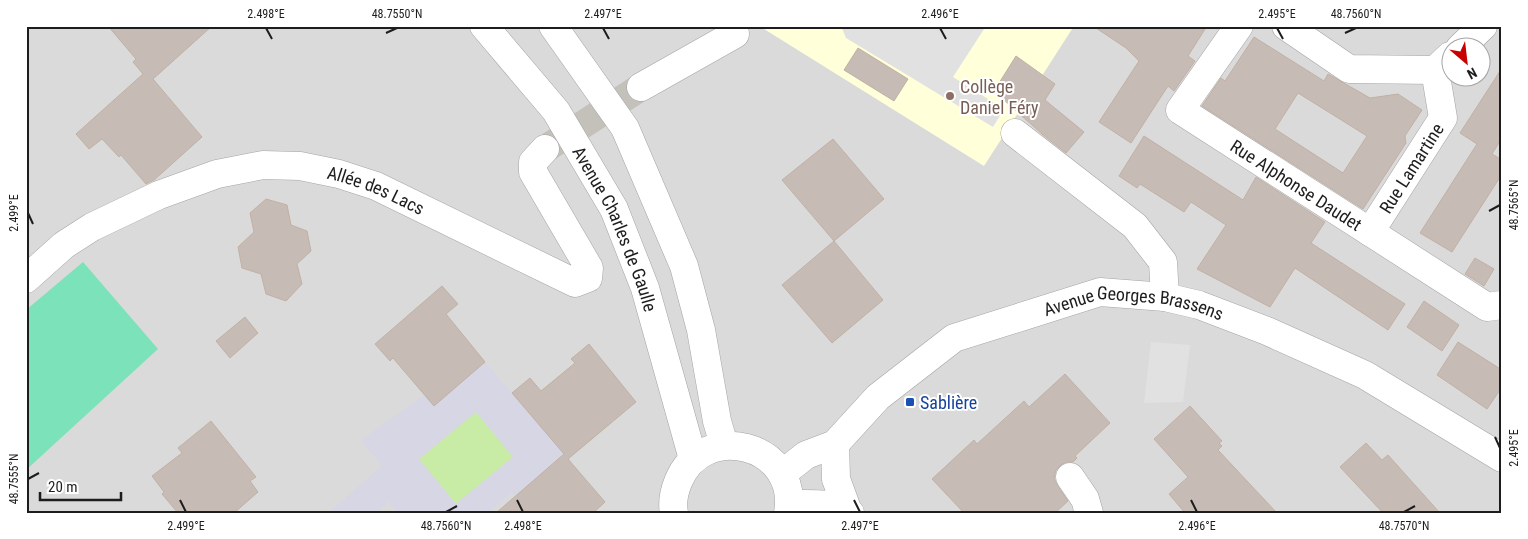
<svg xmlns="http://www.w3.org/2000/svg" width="1528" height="539" font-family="'Roboto Condensed',sans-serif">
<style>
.residential{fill:#dbdada;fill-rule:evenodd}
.education{fill:#ffffda}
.grass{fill:#c8eba5}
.pitch{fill:#7ce2ba}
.parking{fill:#e1e1e1}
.plaza{fill:#d6d6e4;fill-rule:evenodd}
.building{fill:#c6bcb5;stroke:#c1b0a4;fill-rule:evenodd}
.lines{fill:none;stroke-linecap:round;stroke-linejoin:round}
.minor-tunnel{stroke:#c4c1bb;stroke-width:28;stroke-dasharray:28 14;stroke-linecap:butt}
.minor-casing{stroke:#a4a4a4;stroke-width:29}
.minor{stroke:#fff;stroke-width:28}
.ticks{fill:none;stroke:#1d1d1d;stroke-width:2}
.education-dot{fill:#8d6e63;stroke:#fff;stroke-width:2}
.transit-dot{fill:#1a4fb4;stroke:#fff;stroke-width:2}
.labels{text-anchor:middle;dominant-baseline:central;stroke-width:4;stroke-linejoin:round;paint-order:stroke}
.education-label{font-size:18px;fill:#785e54;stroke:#fff;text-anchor:start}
.street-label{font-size:18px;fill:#1d1d1d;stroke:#fff}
.transit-label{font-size:18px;fill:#164399;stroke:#fff;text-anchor:start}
.neatline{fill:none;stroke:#1d1d1d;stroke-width:2}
.ticks-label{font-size:12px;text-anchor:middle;fill:#1d1d1d}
</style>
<rect width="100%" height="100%" fill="#eeeae2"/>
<!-- residential -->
<path class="residential" d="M26,26h1476v487h-1476zM1450,48h30v30h-30z"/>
<!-- education -->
<path class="education" d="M759,26h315l-90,140z"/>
<!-- grass -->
<path class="grass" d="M476,412l37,45 -57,47 -37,-45z"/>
<!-- pitch -->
<path class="pitch" d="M83,262l75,87 -132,121v-160z"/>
<!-- parking -->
<g class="parking">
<path d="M841,26h145l-33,51 51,32 -11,18 -147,-89z"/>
<path d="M1151,342l39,3 -7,57 -39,1z"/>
</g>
<!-- plaza -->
<path class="plaza" d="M485,362l79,92 -48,41 -4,-3 -25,21h-90l-8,-11 -13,11h-48l54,-47 -21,-26 63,-45 10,11zM476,412l37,45 -57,47 -37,-45z"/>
<!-- building -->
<g class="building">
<path d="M108,26h104l-59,53 49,58 -48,43 -8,4 -25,-29 -2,2 -17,-18 -13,10 -13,-15 67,-60 -10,-12 3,-3z"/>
<path d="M1093,26h114l-19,30 7,5 -21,30 -6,-5 -37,57 -32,-21 40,-61 -13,-13z"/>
<path d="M1254,37l70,44 4,-7 42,24 28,-4 24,16 -17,26 1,7 -43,66 -161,-103 19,-28 4,3zM1298,93l69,43 -24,37 -68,-44z"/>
<path d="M858,48l50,31 -14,22 -50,-31z"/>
<path d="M1016,56l39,28 -10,16 39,32 -18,21 -24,-19 -48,-43z"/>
<path d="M1502,68v70l-10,16 10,6v14l-50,78 -32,-19 57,-89 -17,-11z"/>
<path d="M1144,136l99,64 13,-23 69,45 -14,21 94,61 -17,26 -93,-62 -25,39 -73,-38 29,-44 -35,-23 -7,10 -44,-28 -3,4 -18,-12z"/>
<path d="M833,139l51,60 -50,42 -52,-61z"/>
<path d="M266,199l21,6 4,20 16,6 4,20 -14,13 5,20 -16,17 -20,-7 -5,-20 -19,-6 -4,-21 16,-15 -4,-19z"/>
<path d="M834,241l49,59 -51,43 -50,-58z"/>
<path d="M1475,258l19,11 -10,17 -19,-12z"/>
<path d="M442,286l16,18 -12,10 39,48 -51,44 -41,-48 -3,3 -15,-17z"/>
<path d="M1424,301l35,24 -17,26 -35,-24z"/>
<path d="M245,317l13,16 -28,25 -14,-17z"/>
<path d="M1458,342l44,28v17l-15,22 -50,-34z"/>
<path d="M589,344l47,58 -68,57 37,43 -12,11h-97l68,-59 -52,-61 18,-15 11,13 34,-28 -4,-4z"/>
<path d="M1065,374l45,49 -35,33 2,2 -4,4h-5l-6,2 -6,6 -2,8 3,7 11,16 -13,12h-91l-32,-34 42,-39 3,4 47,-43 5,6z"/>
<path d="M1190,406l32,35 -3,2 3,3 -4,4 59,63h-92l-16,-19 19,-17 -34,-38z"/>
<path d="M211,421l45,56 -6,4 8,11 -24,21h-56l-16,-19 2,-2 -12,-16 30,-23 -4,-5z"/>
<path d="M1366,443l16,17 6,-5 52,58h-57l-43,-46z"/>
</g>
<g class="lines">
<!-- minor-tunnel -->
<path class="minor-tunnel" d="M545,149l96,-62"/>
<defs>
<g id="minor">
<path id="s1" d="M484,26l72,85 58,98 31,79 48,171"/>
<path d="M553,26l72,102 59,138 17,64 16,91 7,24"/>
<path id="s2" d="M1239,26l-59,84 307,197 15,-2"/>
<path d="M1286,26l63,43 86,1 15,-14"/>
<path d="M1460,48l23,-22"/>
<path d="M641,87l94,-53"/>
<path d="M1015,133l120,93 28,36 2,35"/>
<path id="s3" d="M1370,232l73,-114 -8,-48"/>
<path id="s4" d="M26,279l38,-34 28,-18 67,-32 58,-21 46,-9 37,1 39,8 37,12 199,97 13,-5 1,-10 -56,-96v-10l12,-13"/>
<path d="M835,444l1,35 11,30"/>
<path id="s5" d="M782,474l24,-19 29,-11 43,-47 76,-59 146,-46 65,5 34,8 68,26 98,44 137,83"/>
<path d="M1070,477l15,22 4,14"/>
<path d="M790,504c15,0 50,-2 60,9"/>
<path d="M674,513c-2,-10 0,-21 4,-31 25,-63 122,-38 110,31"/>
</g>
</defs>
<!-- minor casing -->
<use href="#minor" class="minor-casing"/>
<!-- minor -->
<use href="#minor" class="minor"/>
</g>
<!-- ticks -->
<path class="ticks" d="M266,28l6,11M603,28l6,11M940,28l6,11M1277,28l6,11M386,33l11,-5M1345,33l11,-5M1489,211l11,-6M28,213l5,11M1495,437l5,11M28,479l11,-6M180,500l6,12M517,500l6,12M854,500l6,12M1191,500l6,12M446,512l11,-6M1404,512l11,-6"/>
<!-- markers -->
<circle class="education-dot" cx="950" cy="96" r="5"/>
<rect class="transit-dot" x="905" y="397" width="10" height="10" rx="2.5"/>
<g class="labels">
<!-- education labels -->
<g class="education-label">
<text x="960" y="86">Collège<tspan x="960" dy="21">Daniel Féry</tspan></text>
</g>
<!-- street labels -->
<g class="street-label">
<text stroke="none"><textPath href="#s3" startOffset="76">Rue Lamartine</textPath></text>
<text stroke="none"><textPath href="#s2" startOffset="241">Rue Alphonse Daudet</textPath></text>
<text stroke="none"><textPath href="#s4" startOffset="384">Allée des Lacs</textPath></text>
<text stroke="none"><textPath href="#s1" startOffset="244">Avenue Charles de Gaulle</textPath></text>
<text stroke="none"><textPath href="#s5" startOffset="408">Avenue Georges Brassens</textPath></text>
</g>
<!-- transit labels -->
<g class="transit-label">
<text x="920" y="402">Sablière</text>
</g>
</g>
<!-- border -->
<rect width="1528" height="539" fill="none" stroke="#ffffff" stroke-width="55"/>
<!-- north arrow -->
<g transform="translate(1466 62) rotate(152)"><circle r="24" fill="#ffffff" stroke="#a5a5a5"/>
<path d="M0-4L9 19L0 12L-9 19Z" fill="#c90001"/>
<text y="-8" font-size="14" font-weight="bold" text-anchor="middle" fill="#1d1d1d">N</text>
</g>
<!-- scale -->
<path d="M40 492v8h81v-8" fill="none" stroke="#1d1d1d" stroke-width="2.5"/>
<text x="48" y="492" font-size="15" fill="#1d1d1d" stroke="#ffffff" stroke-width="4" paint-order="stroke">20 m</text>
<rect x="28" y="28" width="1472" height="484" class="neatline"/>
<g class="ticks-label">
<text x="266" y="18">2.498°E</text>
<text x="397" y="18">48.7550°N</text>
<text x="603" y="18">2.497°E</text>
<text x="940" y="18">2.496°E</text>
<text x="1277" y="18">2.495°E</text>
<text x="1356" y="18">48.7560°N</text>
<text transform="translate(1514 205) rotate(-90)" y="4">48.7565°N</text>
<text transform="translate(14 213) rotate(-90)" y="4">2.499°E</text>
<text transform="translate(1514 448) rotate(-90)" y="4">2.495°E</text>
<text transform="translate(14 479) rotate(-90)" y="4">48.7555°N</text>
<text x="186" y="530">2.499°E</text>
<text x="446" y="530">48.7560°N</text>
<text x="523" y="530">2.498°E</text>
<text x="860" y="530">2.497°E</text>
<text x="1197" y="530">2.496°E</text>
<text x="1404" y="530">48.7570°N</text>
</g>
</svg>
